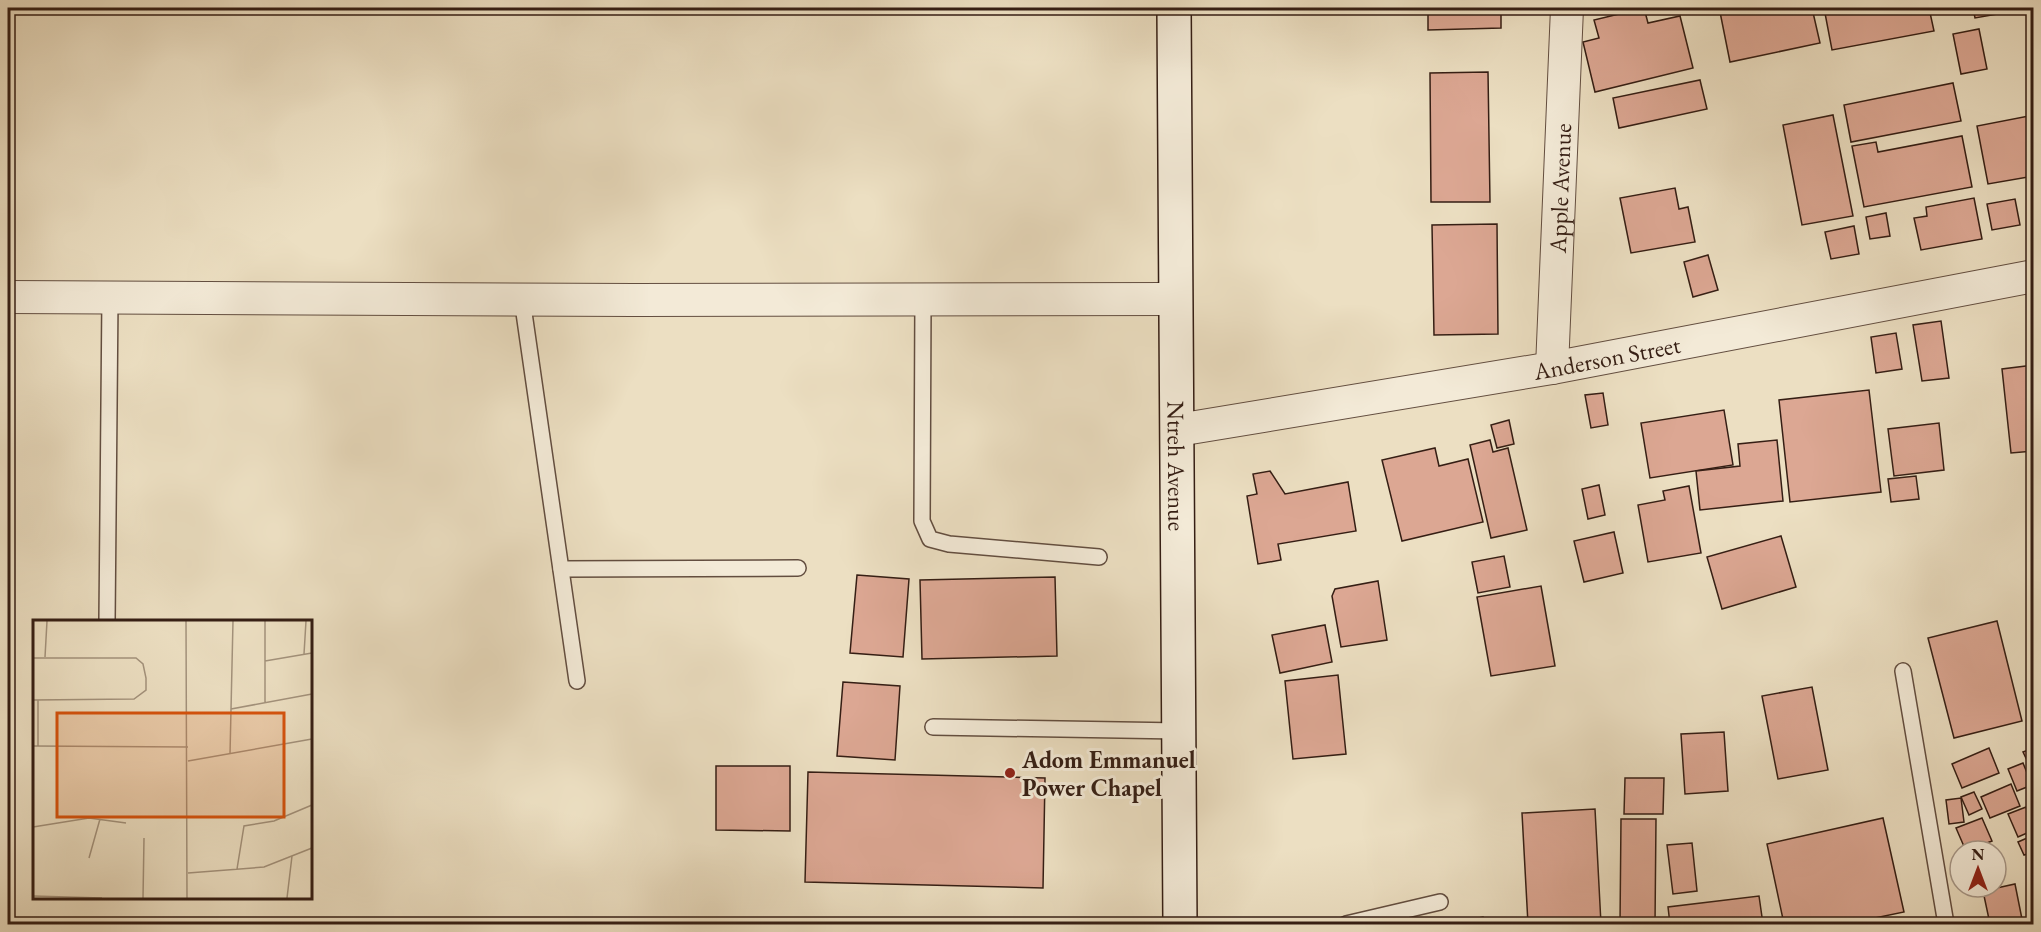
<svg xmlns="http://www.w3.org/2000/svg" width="2041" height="932" font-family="'EB Garamond',serif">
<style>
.building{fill:#dca793;stroke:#351e14;stroke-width:1.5}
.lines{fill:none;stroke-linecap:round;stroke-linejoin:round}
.lane-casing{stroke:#634e40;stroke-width:18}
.street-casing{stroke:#634e40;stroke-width:34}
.secondary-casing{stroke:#351e14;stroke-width:36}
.lane{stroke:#f3ead7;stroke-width:15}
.street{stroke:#f3ead7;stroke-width:32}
.secondary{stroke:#f3ead7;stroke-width:33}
.poi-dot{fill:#8f2418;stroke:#f3ead7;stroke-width:2}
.labels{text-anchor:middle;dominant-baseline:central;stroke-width:6;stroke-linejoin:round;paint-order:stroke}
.street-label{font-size:24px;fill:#351e14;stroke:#f3ead7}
.poi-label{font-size:24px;font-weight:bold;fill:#351e14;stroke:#f3ead7;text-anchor:start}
.inset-road{fill:none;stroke:#a3927c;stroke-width:1.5}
.view{fill:#d6530d;fill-opacity:0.15;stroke:#d6530d;stroke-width:3}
.inset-edge{fill:none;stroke:#351e14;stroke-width:3}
</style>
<rect width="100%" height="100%" fill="#ecdfc2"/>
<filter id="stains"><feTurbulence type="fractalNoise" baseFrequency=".00333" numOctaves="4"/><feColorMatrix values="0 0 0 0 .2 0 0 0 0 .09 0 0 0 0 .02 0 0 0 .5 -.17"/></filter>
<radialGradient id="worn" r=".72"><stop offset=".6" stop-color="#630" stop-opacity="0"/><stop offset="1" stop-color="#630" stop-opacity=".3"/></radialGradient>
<!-- building -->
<g class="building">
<path d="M1428,8h73v20l-73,2z"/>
<path d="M1644,8l4,15 32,-7 13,52 -98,24 -12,-50 16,-4 -5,-18z"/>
<path d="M1740,8h72l8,35 -90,19 -10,-50z"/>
<path d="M1824,8h105l5,23 -102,19z"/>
<path d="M1973,8h59l-57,10z"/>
<path d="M1979,29l8,40 -26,5 -8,-40z"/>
<path d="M1488,72l2,130h-59l-1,-129z"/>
<path d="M1700,80l7,29 -88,19 -6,-30z"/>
<path d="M1953,83l8,38 -110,21 -7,-37z"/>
<path d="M1833,115l20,101 -51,9 -19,-100z"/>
<path d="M2034,115v61l-46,8 -11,-58z"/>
<path d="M1962,136l10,51 -108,20 -12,-61 24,-4 2,10z"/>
<path d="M1675,188l4,21 9,-2 7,35 -64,11 -11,-55z"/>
<path d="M1974,198l8,41 -61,11 -7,-32 13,-2 -1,-9z"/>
<path d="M2015,199l5,26 -28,5 -5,-26z"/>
<path d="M1886,213l4,23 -20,3 -4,-22z"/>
<path d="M1497,224l1,110 -64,1 -2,-110z"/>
<path d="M1854,226l5,28 -28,5 -6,-27z"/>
<path d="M1708,255l10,35 -25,7 -9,-35z"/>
<path d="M1941,321l8,57 -27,3 -9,-56z"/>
<path d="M1896,333l6,36 -26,4 -5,-36z"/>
<path d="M2034,365v86l-23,2 -9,-84z"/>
<path d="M1869,390l12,102 -91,10 -11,-102z"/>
<path d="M1603,393l5,32 -17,3 -6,-33z"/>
<path d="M1724,410l9,55 -83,13 -9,-55z"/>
<path d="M1509,420l5,24 -17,4 -6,-23z"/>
<path d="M1939,423l5,47 -50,6 -6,-47z"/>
<path d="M1490,440l3,12 15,-4 19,82 -36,8 -21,-93z"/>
<path d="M1777,440l6,61 -83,9 -4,-39 44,-5 -2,-22z"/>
<path d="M1435,448l4,18 29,-7 15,63 -81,19 -20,-81z"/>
<path d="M1270,471l15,23 63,-12 8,49 -78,13 3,16 -23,4 -11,-68 10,-2 -4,-20z"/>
<path d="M1916,476l3,23 -28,3 -3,-23z"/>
<path d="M1599,485l6,30 -17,4 -6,-30z"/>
<path d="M1689,486l12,67 -53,9 -10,-57 27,-5 -2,-9z"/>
<path d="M1614,532l9,41 -39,9 -10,-41z"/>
<path d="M1781,536l15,51 -74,22 -15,-52z"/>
<path d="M1504,556l6,31 -32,6 -6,-31z"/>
<path d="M857,575l52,4 -6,78 -53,-4z"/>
<path d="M1055,577l2,79 -135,3 -2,-79z"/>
<path d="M1378,581l9,59 -46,7 -9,-51 3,-7z"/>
<path d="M1541,586l14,80 -64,10 -14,-79z"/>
<path d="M1997,621l25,100 -68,17 -26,-100z"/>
<path d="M1325,625l7,37 -52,11 -8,-38z"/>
<path d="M1338,675l8,79 -53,5 -8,-78z"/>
<path d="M843,682l57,4 -5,74 -58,-4z"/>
<path d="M1812,687l16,83 -50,9 -16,-83z"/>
<path d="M1724,732l4,59 -43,3 -4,-60z"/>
<path d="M1989,748l10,25 -37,15 -10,-24z"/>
<path d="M2034,748v27l-11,-23z"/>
<path d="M2023,763l9,22 -15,6 -9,-22z"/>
<path d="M716,766h74v65l-74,-1z"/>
<path d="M808,772l237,6 -2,110 -238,-6z"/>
<path d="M1625,778h39l-1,36h-39z"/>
<path d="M2011,784l9,22 -30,12 -9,-21z"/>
<path d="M1974,792l8,17 -13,6 -8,-18z"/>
<path d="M1961,798l3,24 -15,2 -3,-24z"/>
<path d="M2026,807l8,23 -16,7 -10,-23z"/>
<path d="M1595,809l6,115h-73l-6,-111z"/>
<path d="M1883,818l21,94 -58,12h-62l-17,-80z"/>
<path d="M1982,818l10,23 -26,10 -10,-23z"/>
<path d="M1621,819h35l-1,105h-35z"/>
<path d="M2034,835v17l-10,3 -6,-13z"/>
<path d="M1692,843l5,48 -24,3 -6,-49z"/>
<path d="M2015,884l8,40h-33l-7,-33z"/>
<path d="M1759,896l4,28h-93l-2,-17z"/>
<path d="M1483,917l2,7h-18l-1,-4z"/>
</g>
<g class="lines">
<defs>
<g id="lane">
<path d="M522,299l55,382"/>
<path d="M923,299l-1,222 8,18 19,5 150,13"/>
<path d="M561,569l237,-1"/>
<path d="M107,622l3,-325"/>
<path d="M1903,671l43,253"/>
<path d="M933,727l247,4"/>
<path d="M1346,924l94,-22"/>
</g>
<g id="street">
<path d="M8,297l627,3 541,-1"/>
<path id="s1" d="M1552,368l15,-360"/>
<path id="s2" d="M1178,430l374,-62 482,-92"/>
</g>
<g id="secondary">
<path id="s3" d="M1174,8l6,916"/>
</g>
</defs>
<!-- lane casing -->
<use href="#lane" class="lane-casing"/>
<!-- street casing -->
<use href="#street" class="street-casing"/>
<!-- secondary casing -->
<use href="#secondary" class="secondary-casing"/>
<!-- lane -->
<use href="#lane" class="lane"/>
<!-- street -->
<use href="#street" class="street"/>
<!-- secondary -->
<use href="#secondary" class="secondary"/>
</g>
<!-- markers -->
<circle class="poi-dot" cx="1010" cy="773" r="6"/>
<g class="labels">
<!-- street labels -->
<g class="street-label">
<text stroke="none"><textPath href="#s1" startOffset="180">Apple Avenue</textPath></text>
<text stroke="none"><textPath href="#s2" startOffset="435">Anderson Street</textPath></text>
<text stroke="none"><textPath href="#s3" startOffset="458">Ntreh Avenue</textPath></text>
</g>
<!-- poi labels -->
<g class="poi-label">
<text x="1022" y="759">Adom Emmanuel<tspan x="1022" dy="28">Power Chapel</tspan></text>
</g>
</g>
<!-- overview -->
<g transform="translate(33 620)">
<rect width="279" height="279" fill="#ecdfc2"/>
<path class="inset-road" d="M153,1l1,277M232,1v81M271,34l2,-33M12,37l2,-36M0,38h103l7,6 3,14v12l-12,9 -101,1M232,41l47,-8M198,89l81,-15M0,126l155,1M5,126v-46M197,134l3,-133M155,141l124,-22M0,207l56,-9 37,5M56,238l11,-39M204,249l7,-43 30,-5 38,-16M155,253l76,-6 48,-19M0,276l69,2M110,278l1,-60M254,278l5,-42"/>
<path class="view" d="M24,93h227v104h-227z"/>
<rect width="279" height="279" class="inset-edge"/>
</g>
<!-- margin -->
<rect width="2041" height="932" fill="none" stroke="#ecdfc2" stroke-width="30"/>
<rect x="9" y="9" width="2023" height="914" fill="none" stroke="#351e14" stroke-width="3"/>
<rect x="15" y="15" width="2011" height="902" fill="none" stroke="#351e14" stroke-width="1.5"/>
<!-- north arrow -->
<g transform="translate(1978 869)"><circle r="28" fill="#f3ead7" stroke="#a79889" stroke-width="1.5"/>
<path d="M0-4.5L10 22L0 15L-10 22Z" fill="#8f2418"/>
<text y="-9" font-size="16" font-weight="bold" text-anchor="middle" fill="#351e14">N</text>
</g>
<rect width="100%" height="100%" filter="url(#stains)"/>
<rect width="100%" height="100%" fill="url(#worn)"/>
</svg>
